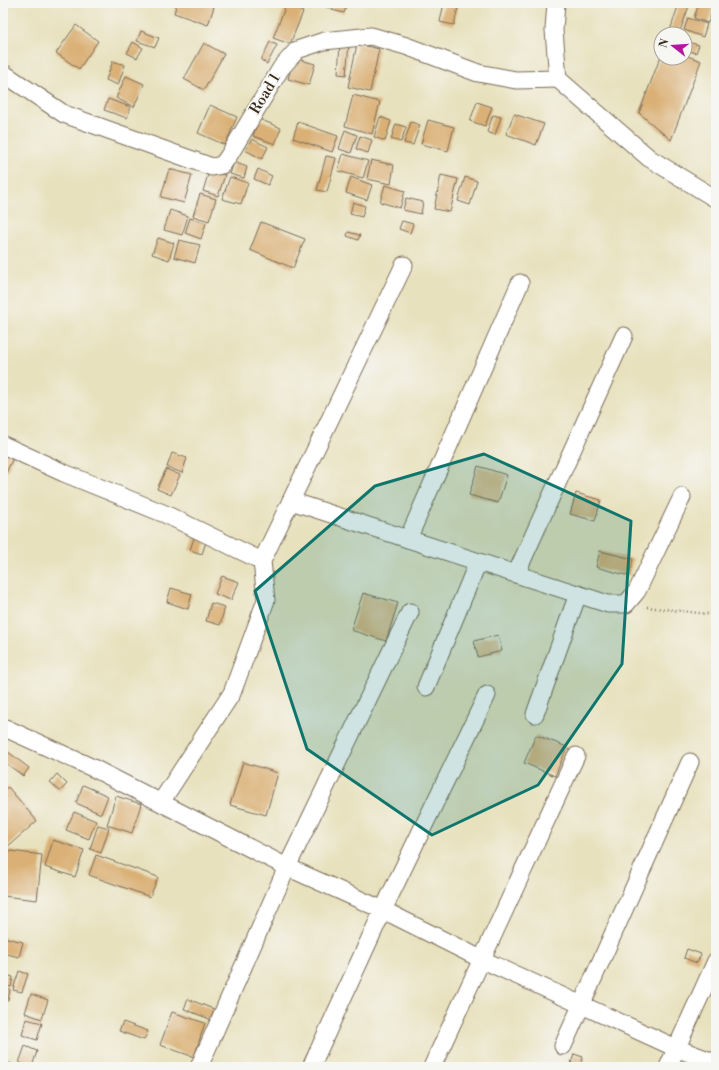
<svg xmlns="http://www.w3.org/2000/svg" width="719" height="1070" font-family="'Libre Bodoni',serif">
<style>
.building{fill:#dab076}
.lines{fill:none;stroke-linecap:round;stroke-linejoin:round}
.street-casing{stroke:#786a56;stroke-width:19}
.path{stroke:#786a56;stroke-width:2.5;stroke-dasharray:1 3;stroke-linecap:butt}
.street{stroke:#fff;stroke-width:17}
.marked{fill:#0f766e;fill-opacity:0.2;stroke:#0f766e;stroke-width:3;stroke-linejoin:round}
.labels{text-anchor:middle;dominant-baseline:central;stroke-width:3.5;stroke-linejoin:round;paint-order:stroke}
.street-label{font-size:15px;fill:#3b2a1e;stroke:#f6f6f2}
</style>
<rect width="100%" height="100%" fill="#f6f6f2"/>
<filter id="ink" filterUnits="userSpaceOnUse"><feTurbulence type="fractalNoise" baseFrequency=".025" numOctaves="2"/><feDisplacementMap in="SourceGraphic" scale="8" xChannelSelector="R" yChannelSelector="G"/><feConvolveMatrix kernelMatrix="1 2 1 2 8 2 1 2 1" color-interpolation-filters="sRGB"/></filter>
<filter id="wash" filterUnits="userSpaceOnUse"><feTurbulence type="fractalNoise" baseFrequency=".012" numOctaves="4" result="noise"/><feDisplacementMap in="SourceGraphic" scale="16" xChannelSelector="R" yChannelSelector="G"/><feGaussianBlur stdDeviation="0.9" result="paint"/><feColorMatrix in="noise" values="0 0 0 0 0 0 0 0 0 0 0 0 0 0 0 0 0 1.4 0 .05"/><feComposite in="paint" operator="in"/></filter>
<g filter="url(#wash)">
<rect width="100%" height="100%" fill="#e8e1bd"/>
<g id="blocks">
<!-- building -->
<g class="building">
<path d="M177,3h24l13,4 -6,18 -34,-12z"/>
<path d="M295,3h17l-2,6z"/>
<path d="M324,3h6l-1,5 -6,-2z"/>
<path d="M334,3h13l-3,10 -12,-3z"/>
<path d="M444,3h15l-5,22 -14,-3z"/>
<path d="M679,3l10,3 -10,28h-10z"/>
<path d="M699,3h16l-7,20 -14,-5z"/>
<path d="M286,5l17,7 -13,32 -17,-6z"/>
<path d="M688,18l19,6 -4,13 -19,-7z"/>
<path d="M76,25l22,16 -19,28 -23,-16z"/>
<path d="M141,31l18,7 -4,9 -18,-6z"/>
<path d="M133,42l10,6 -6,10 -10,-5z"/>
<path d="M270,42l7,3 -10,19 -6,-4z"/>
<path d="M688,42l11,3 -3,8 -10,-3z"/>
<path d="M204,43l20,11 -20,36 -20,-11z"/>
<path d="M340,44l9,1 -3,30 -8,-1z"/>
<path d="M357,44l22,5 -9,43 -22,-5z"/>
<path d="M685,55l16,6 -30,79 -32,-27 21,-55h25z"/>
<path d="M294,58l21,6 -6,21 -21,-6z"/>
<path d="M113,61l12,4 -7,20 -12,-5z"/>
<path d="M126,76l18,8 -10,23 -18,-9z"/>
<path d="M353,95l27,7 -8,32 -27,-8z"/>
<path d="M108,99l23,8 -4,11 -23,-8z"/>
<path d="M477,102l15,5 -7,19 -15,-5z"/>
<path d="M210,105l27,12 -12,28 -27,-12z"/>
<path d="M514,114l30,10 -8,21 -30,-11z"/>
<path d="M493,115l8,2 -6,18 -8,-3z"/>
<path d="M380,117l11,4 -6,20 -11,-4z"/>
<path d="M259,119l22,9 -6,16 -22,-8z"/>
<path d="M428,120l26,7 -6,24 -27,-7z"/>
<path d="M298,122l40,14 -6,16 -39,-14z"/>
<path d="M411,122l9,3 -7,20 -9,-2z"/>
<path d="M396,124l10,3 -5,15 -10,-3z"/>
<path d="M345,130l12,5 -6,18 -12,-4z"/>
<path d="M360,136l12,4 -4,13 -12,-4z"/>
<path d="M252,139l16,8 -6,12 -17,-9z"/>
<path d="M343,154l25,7 -5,17 -25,-7z"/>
<path d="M326,156l10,2 -9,34 -10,-2z"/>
<path d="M371,160l23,5 -3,19 -24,-5z"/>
<path d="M234,162l13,5 -3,11 -14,-4z"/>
<path d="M169,169l23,6 -8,28 -23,-6z"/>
<path d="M258,169l14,7 -4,9 -14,-6z"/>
<path d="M209,171l16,4 -7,21 -15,-5z"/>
<path d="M441,175l17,4 -8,33 -16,-3z"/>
<path d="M230,177l18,6 -7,21 -19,-5z"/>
<path d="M351,177l21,8 -5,15 -21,-7z"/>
<path d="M465,177l12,4 -7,24 -12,-4z"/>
<path d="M385,185l20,6 -5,17 -20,-6z"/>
<path d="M200,194l16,5 -7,22 -16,-5z"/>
<path d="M406,198l17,4 -2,12 -18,-4z"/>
<path d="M353,202l12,4 -3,11 -12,-3z"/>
<path d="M170,210l18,6 -6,19 -18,-5z"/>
<path d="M190,218l16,5 -5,16 -16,-6z"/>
<path d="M402,221l11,3 -3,9 -11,-4z"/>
<path d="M261,222l44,17 -12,29 -43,-18z"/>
<path d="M348,232l12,3 -2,5 -11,-4z"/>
<path d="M158,238l16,5 -5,17 -17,-6z"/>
<path d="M179,240l21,5 -5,18 -21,-6z"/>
<path d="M3,445l13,6 -13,29z"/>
<path d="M172,453l15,5 -5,15 -15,-6z"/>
<path d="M478,466l29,9 -9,28 -29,-8z"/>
<path d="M166,469l14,6 -9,20 -14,-6z"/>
<path d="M576,493l25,7 -6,21 -25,-7z"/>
<path d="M196,532l12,4 -6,18 -12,-4z"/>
<path d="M600,551l33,8 -4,17 -33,-9z"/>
<path d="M222,576l17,6 -8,18 -16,-6z"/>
<path d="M171,588l21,6 -4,15 -21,-7z"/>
<path d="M363,593l35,10 -12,38 -35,-11z"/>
<path d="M211,603l14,4 -5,18 -14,-4z"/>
<path d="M498,635l4,16 -24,6 -4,-16z"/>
<path d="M536,735l31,12 -12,29 -31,-13z"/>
<path d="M3,748l26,20 -6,8 -20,-15z"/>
<path d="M243,762l35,11 -12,42 -36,-10z"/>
<path d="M57,774l10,10 -7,7 -10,-9z"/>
<path d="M83,785l25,11 -7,18 -25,-11z"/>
<path d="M8,787l29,34 -31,27 -3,-4v-53z"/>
<path d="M116,796l25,8 -9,29 -25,-8z"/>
<path d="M74,812l22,9 -7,18 -23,-9z"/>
<path d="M98,825l11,3 -8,25 -11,-4z"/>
<path d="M53,840l31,10 -9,27 -30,-10z"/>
<path d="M3,850l39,5 -5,45 -34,-4z"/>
<path d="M96,855l62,22 -8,20 -61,-22z"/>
<path d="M3,937l20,5 -4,15 -16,-4z"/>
<path d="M687,949l14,5 -4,9 -13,-5z"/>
<path d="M19,971l9,3 -6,18 -9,-2z"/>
<path d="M3,974l10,3 -2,10 -8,-2z"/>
<path d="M3,988l7,1 -2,12 -5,-1z"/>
<path d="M31,994l17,6 -6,19 -17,-6z"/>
<path d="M188,999l28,11 -4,10 -28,-11z"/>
<path d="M172,1012l33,11 -11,34 -34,-12z"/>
<path d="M26,1019l16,4 -5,17 -15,-5z"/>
<path d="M123,1022l25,9 -4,9 -25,-9z"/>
<path d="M25,1046l12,5 -5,16 -13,-4z"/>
<path d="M574,1054l9,3 -3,9 -9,-2z"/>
<path d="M3,1061l17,6h-17z"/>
</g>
</g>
</g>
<g filter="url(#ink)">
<use href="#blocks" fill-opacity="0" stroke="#786a56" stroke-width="1"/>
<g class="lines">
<defs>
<g id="street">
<path d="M556,3l-2,27 4,49 91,79 67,41"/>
<path d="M3,73l61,41 148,53 10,-2 6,-8 53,-89 16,-18 27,-9 47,-5 35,10 72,27 38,7 42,-1"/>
<path d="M3,445l61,28 101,41 97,47"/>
<path d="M291,501l317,103h18l11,-13 45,-94"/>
<path d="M408,539l112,-256"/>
<path d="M516,574l108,-238"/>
<path d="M426,687l52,-125"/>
<path d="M535,714l43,-120"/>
<path d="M3,727l92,42 192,98 96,43 100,50 193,88 40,15"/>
<path d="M161,802l71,-109 34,-93 -4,-39 142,-296"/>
<path d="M563,1046l127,-284"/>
<path d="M199,1067l88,-200 123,-255"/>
<path d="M311,1067l72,-157 104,-215"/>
<path d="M432,1067l144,-311"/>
<path d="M668,1067l48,-106"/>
</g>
</defs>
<!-- street casing -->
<use href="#street" class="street-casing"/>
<!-- path -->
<path class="path" d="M647,607l69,8"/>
<!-- street -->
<use href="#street" class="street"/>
</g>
</g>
<!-- marked area -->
<path class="marked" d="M484,454l147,67 -9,143 -84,121 -106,50 -125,-86 -52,-158 120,-105z"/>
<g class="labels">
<!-- street labels -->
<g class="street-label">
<text transform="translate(265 94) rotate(-59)">Road 1</text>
</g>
</g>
<!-- margin -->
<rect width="719" height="1070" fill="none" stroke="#f6f6f2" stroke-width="16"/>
<!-- north arrow -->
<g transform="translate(673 46) rotate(287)"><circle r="19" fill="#f6f6f2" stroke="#aba49d"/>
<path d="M0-3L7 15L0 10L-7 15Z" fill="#b5179e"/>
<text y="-6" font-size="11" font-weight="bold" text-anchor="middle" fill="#3b2a1e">N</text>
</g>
</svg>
